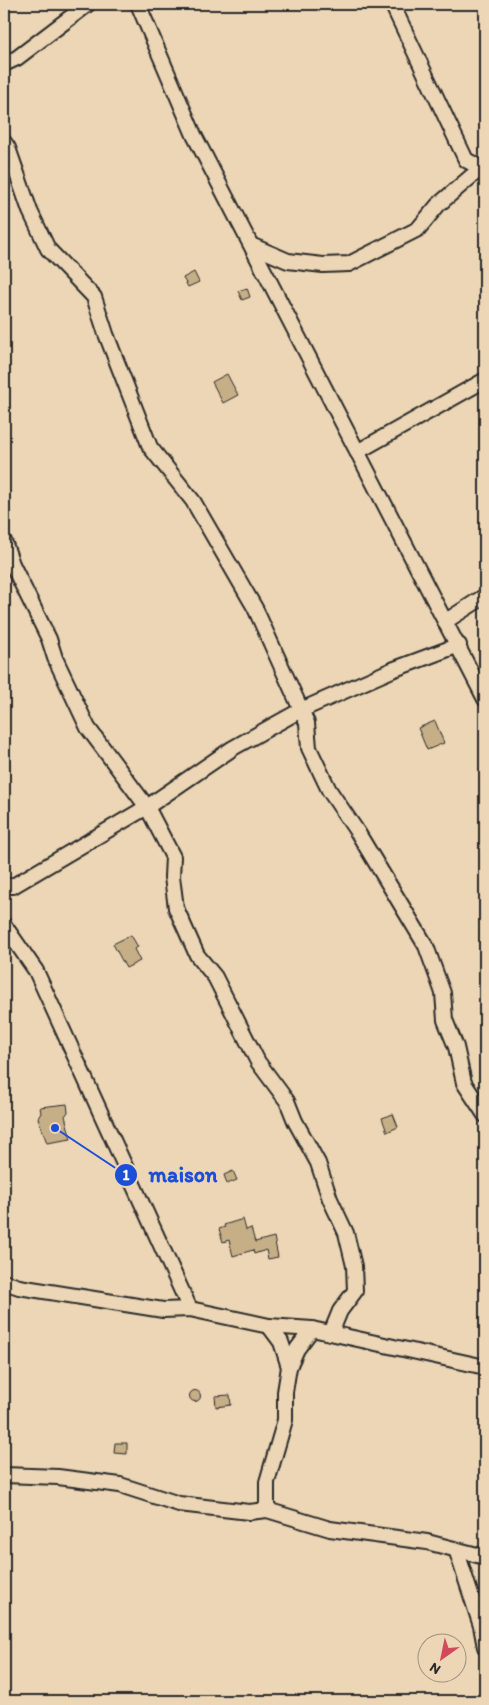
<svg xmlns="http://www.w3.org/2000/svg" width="489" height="1705" font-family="Itim,sans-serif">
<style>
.building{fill:#c6af87;stroke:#2b2b2b}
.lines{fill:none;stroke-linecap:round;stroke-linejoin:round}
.minor-casing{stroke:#2b2b2b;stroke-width:18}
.minor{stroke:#ecd6b5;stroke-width:14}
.leader{fill:none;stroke:#1d4ed8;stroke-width:2}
.callout-dot{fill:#1d4ed8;stroke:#ecd6b5;stroke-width:2}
.mark-label{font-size:15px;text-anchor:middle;font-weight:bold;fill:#fff}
.callout-label{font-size:22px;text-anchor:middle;font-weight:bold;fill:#1d4ed8;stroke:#ecd6b5;stroke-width:5;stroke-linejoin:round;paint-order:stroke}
</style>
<rect width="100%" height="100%" fill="#ecd6b5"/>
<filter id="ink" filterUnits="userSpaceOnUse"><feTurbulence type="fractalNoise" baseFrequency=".02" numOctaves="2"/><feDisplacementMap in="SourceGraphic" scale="10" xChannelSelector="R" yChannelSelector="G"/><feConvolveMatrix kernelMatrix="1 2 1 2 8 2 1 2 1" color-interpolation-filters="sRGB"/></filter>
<g filter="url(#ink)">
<!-- building -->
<g class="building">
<path d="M194,272l5,10 -11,5 -5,-9z"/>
<path d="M247,288l3,9 -8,3 -4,-9z"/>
<path d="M227,374l11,21 -15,8 -11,-21z"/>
<path d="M435,721l9,22 -17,7 -9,-22z"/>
<path d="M131,935l7,12 -4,2 6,12 -14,7 -13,-24z"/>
<path d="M67,1104l1,8 -3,4 6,23 -24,4 -9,-25 3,-5 -1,-6z"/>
<path d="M393,1114l5,13 -11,5 -5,-14z"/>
<path d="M233,1171l4,9 -10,4 -3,-9z"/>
<path d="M243,1219l3,11 5,-2 4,14 19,-5 4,20 -10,2 -2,-9 -12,4 -1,-4 -20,6 -4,-16 -6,2 -4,-13 6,-2 -1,-2z"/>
<circle cx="195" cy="1396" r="5.5"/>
<path d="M230,1395l1,10 -15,2 -1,-11z"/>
<path d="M115,1443h12v11l-13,-1z"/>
</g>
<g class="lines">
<defs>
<g id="minor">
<path d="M138,4l56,131 291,564"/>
<path d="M392,4l74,156 15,8h4"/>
<path d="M4,64l13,-6 71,-54"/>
<path d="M4,142l4,6 22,63 18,38 46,48 12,37 44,113 43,54 62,107 52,115 2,25 20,42 29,43 68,113 17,47 2,27 11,27 8,36 21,32"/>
<path d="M253,246l35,15 35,4 26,-1 69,-35 20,-24 43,-37"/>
<path d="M357,452l128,-72"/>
<path d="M4,541l8,23 37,75 6,19 33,70 59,79 26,50 -1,20 4,31 21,47 18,22 43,85 29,39 8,20 23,42 12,36 16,34 8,33 1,25 -15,20 -9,22"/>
<path d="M446,621l39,-25"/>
<path d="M4,886h9l134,-79 86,-59 68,-38 91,-40 67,-25"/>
<path d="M4,925l32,46 154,338"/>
<path d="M4,1282l15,5 144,23 27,-1 79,17 43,3 173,38"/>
<path d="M269,1326l12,16 8,25"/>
<path d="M4,1475l54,2 62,8 59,19 70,8 18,-2 63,19 97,13 58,15"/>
<path d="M267,1510v-28l18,-62v-28l4,-25 8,-18 15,-20"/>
<path d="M457,1552l24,74 4,21"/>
</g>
</defs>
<!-- minor casing -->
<use href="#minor" class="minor-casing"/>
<!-- minor -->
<use href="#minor" class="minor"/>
</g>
</g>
<!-- callouts -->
<path class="leader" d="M55 1128L126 1175"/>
<g class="callout-dot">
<circle cx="55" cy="1128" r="5"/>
<circle cx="126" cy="1175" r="12"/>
</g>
<g class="mark-label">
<text x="126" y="1180">1</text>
</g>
<g class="callout-label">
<text x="183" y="1182">maison</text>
</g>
<!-- margin -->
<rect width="489" height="1705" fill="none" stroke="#ecd6b5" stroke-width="20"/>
<rect x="10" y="10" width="469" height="1685" fill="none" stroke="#2b2b2b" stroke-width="2" filter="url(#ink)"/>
<!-- north arrow -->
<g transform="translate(442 1658) rotate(213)"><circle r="24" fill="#ecd6b5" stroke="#9f927e"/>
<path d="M0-4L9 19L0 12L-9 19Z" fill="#d1495b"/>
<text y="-8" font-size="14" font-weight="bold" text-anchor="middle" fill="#2b2b2b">N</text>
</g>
</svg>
